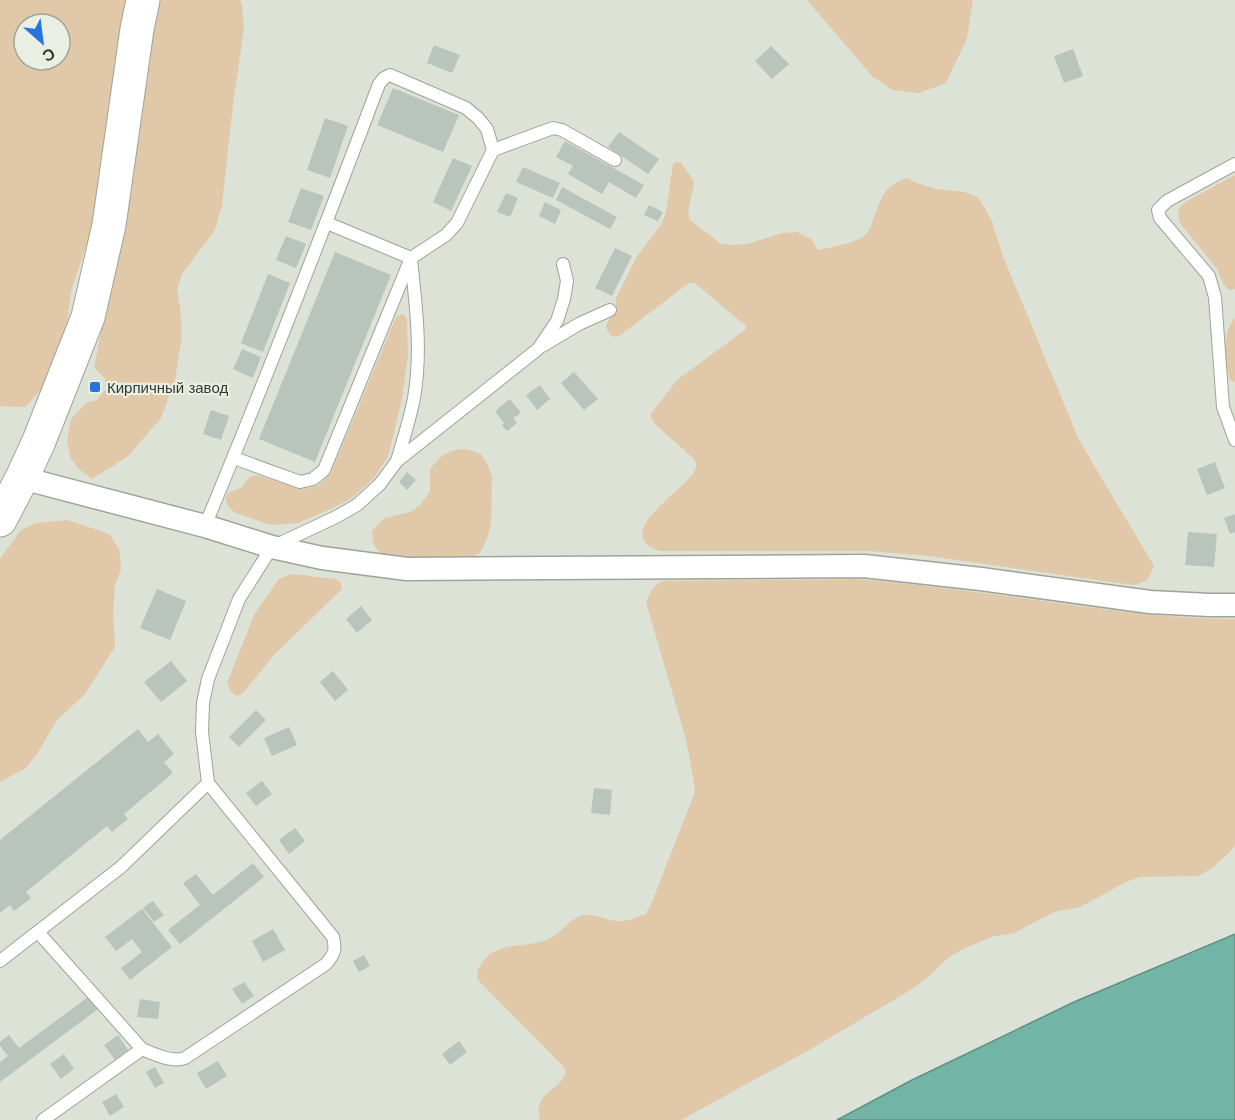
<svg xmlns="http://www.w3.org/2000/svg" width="1235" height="1120" font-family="Helvetica,sans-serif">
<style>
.green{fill:#e0c8a9;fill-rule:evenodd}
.water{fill:#72b4a6;stroke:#608f83;stroke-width:1.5}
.building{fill:#b9c5bc}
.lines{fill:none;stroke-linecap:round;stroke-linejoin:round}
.service-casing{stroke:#9ea498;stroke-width:14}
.minor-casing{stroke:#9ea498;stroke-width:25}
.secondary-casing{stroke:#9ea498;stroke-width:35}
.service{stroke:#fff;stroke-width:12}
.minor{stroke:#fff;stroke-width:22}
.secondary{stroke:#fff;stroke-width:33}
.poi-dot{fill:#2774e0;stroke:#e9efe2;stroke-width:2}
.labels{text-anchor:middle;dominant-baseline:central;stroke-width:4.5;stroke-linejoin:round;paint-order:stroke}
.poi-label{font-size:15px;fill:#353832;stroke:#e9efe2;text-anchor:start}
</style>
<rect width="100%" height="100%" fill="#dce2d5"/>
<!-- green -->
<g class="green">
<path d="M0,0h126l-6,26 -26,196 -23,69 -5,42 -13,34 -13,24 -15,16 -23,-1 -2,2zM24,24h36v36h-36z"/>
<path d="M160,0h80l2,5 2,24 -11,75 -11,101 -7,25 -33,44 -5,16 3,16 2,31 -7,43 -14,38 -34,39 -35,22 -13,-10 -8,-10 -4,-18 4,-22 15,-16 11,-3 9,-11 -1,-11 -11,-10 12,-61 46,-273z"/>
<path d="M807,0h166l-6,38 -21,45 -27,10 -26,-3 -20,-13z"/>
<path d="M676,162h4l12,16 2,6 -6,28 2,8 31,24 11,1 15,-1 36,-11 14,-1 14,7 7,11c13,-3 35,-6 46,-14 5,-4 7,-10 9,-16 8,-21 10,-34 34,-42l10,5 20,6 27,3 14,5 13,22 13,40 75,181 75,126c-5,14 -8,17 -22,19l-203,-29 -60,-5h-209c-54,-19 33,-64 36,-84 1,-4 -1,-6 -3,-9l-37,-33 -4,-5 -1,-6 26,-34 69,-51v-3l-51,-43h-6l-70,53 -5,1 -4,-2 -3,-5 -1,-5 10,-17v-10l20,-40 25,-33 5,-12 7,-49z"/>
<path d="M1235,175v114l-6,1 -5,-5 -7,-16 -37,-46 -2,-10 2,-6 9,-7z"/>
<path d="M401,314l3,1 3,4 1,36 -6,44 -14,58 -15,22 -21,19 -21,11 -33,14 -22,2 -9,-1 -33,-12 -8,-9v-6l3,-5 12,-4 8,-11 8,-2 46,14 16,-4 12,-12 65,-156z"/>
<path d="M1235,318v64l-5,-2c-5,-18 -9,-48 5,-62z"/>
<path d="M466,449l15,5 7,11 4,12 -1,46 -4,16 -7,14 -11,5 -78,1c-15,-8 -18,-11 -19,-28l12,-13 27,-6 9,-7 10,-13v-23c12,-14 17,-19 36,-20z"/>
<path d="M67,520l25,8 17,6 10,15 2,20 -6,17 -2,26 2,35 -31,48 -27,25 -19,32 -12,16 -26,14v-223l21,-29 15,-7z"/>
<path d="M292,574l44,5 5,4 1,6 -68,66 -32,39 -5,2 -5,-3 -5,-10 28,-70 24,-34z"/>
<path d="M857,579c72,6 143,16 214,26 55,7 109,14 164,14v226l-6,8 -17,15 -14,8 -58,1 -14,5 -46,25 -26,5 -40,21 -19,3 -28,11 -18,10 -23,22 -17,12 -100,59 -128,70h-141c-7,-30 19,-26 26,-48l-4,-7 -84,-85c-1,-7 -1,-11 4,-17 15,-23 45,-14 67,-24 12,-6 21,-21 34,-24 14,-2 27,8 41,6 7,-1 15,-5 22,-7l4,-7 45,-115 -1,-11 -8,-41 -40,-138c4,-10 7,-16 16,-21z"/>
</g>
<!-- water -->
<path class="water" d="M1235,934v186h-398l75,-40 162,-78z"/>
<!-- building -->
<g class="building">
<path d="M434,45l26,10 -8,18 -25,-10z"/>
<path d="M771,46l18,18 -17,15 -17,-18z"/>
<path d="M1073,49l10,27 -19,7 -10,-27z"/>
<path d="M393,88l66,27 -16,37 -66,-27z"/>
<path d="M325,118l23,8 -18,52 -23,-8z"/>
<path d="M619,132l40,27 -11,15 -40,-27z"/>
<path d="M565,141l79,44 -8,13 -27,-16 -7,12 -34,-20 5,-8 -17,-9z"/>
<path d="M453,158l19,8 -21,45 -18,-9z"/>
<path d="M523,167l37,16 -7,15 -37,-16z"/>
<path d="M562,187l55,30 -7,12 -54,-29z"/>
<path d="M301,188l23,8 -13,34 -23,-8z"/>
<path d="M506,193l12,5 -8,19 -13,-5z"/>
<path d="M545,202l16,8 -6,14 -16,-8z"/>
<path d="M649,205l14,7 -5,9 -14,-6z"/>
<path d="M286,236l20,8 -10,24 -20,-8z"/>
<path d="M615,248l17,8 -20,40 -17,-8z"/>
<path d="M335,252l56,23 -76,187 -56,-23z"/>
<path d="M268,274l22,9 -27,69 -22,-9z"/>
<path d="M242,349l19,8 -8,21 -20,-9z"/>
<path d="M574,372l24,27 -14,11 -23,-27z"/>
<path d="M540,385l10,14 -13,11 -11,-15z"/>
<path d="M510,399l11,14 -8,5 4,5 -10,8 -5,-6 2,-2 -9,-12z"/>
<path d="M211,410l18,6 -8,24 -18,-6z"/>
<path d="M1215,462l10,26 -18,7 -10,-26z"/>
<path d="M407,472l9,8 -9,10 -8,-8z"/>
<path d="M1235,514v18l-5,2 -6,-16z"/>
<path d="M1188,532l29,2 -3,33 -29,-2z"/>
<path d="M157,589l29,12 -16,39 -30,-12z"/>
<path d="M361,606l11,14 -15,13 -11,-14z"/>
<path d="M171,661l16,20 -26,21 -17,-20z"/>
<path d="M333,671l15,19 -13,11 -15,-19z"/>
<path d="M256,710l10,10 -27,27 -10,-10z"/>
<path d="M289,727l8,18 -25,11 -8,-18z"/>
<path d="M138,729l10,13 10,-8 16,20 -10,8 9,11 -49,41 4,5 -16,13 -5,-6 -81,66 5,6 -17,13 -4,-6 -10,8v-73z"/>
<path d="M262,781l10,13 -16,12 -10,-13z"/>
<path d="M594,788l18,2 -2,25 -19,-2z"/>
<path d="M295,828l10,13 -16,13 -10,-14z"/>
<path d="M253,863l11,14 -84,67 -12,-14 32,-25 -17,-22 13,-9 17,21z"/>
<path d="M153,901l11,14 -10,7 -11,-14z"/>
<path d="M142,909l30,38 -42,33 -9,-12 21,-16 -10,-13 -16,12 -11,-14z"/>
<path d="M273,929l12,21 -22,12 -11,-21z"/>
<path d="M364,955l6,11 -11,6 -6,-11z"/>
<path d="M244,982l10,14 -12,8 -10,-15z"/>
<path d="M88,997l10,12 -98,73v-20l8,-6 -8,-10v-4l9,-7 10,13z"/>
<path d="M140,999l20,3 -2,17 -21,-2z"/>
<path d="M118,1035l10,15 -13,10 -11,-15z"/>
<path d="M459,1041l8,11 -17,13 -8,-11z"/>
<path d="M64,1054l10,15 -13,10 -11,-15z"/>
<path d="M218,1061l9,15 -21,13 -9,-16z"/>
<path d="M155,1067l9,16 -9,5 -9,-16z"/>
<path d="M116,1094l8,13 -14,9 -8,-14z"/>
</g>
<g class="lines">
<defs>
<g id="service">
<path d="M493,150l60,-22 9,2 53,30"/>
<path d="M1235,164l-68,37 -9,9 2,8 49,58 6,21 8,110 12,33"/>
<path d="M327,223l84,35"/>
<path d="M542,346l37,-22 31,-14"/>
<path d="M397,461c6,-21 13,-42 17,-63 8,-46 2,-92 -3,-138"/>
<path d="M205,526c61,-147 118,-294 174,-442l5,-6 6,-3 76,33 12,10 9,11 6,21 -36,73 -11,12 -35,23 -87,212 -11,9 -13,3 -66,-24"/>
<path d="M38,932l104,117"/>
<path d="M0,961l121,-94 87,-84 -6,-51 1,-29 5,-24 31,-80 33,-52 64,-30 21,-12 23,-21 17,-23 141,-112 19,-28 7,-22 3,-18 -4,-17"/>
<path d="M43,1120l99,-71c12,5 30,14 43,9l141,-94c9,-11 10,-14 7,-27l-125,-154"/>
</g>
<path id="minor" d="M22,478l183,48 67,21 50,11 85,11 457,-3 117,13 169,23 59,3h26"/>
<path id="secondary" d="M0,520l22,-42 17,-37 49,-124 21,-92 28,-196 6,-29"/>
</defs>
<!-- service casing -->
<use href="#service" class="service-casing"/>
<!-- minor casing -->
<use href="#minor" class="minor-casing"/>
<!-- secondary casing -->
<use href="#secondary" class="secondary-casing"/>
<!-- service -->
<use href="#service" class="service"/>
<!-- minor -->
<use href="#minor" class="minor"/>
<!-- secondary -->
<use href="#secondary" class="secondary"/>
</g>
<!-- markers -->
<rect class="poi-dot" x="89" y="381" width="12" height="12" rx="3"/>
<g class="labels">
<!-- poi labels -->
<g class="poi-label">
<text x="107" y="387">Кирпичный завод</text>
</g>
</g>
<!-- north arrow -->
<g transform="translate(42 42) rotate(152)"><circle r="28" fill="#e9efe2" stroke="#a1a69c" stroke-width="1.5"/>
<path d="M0-4.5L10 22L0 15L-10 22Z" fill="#2774e0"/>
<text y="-9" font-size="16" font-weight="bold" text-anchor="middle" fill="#353832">С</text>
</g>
</svg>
